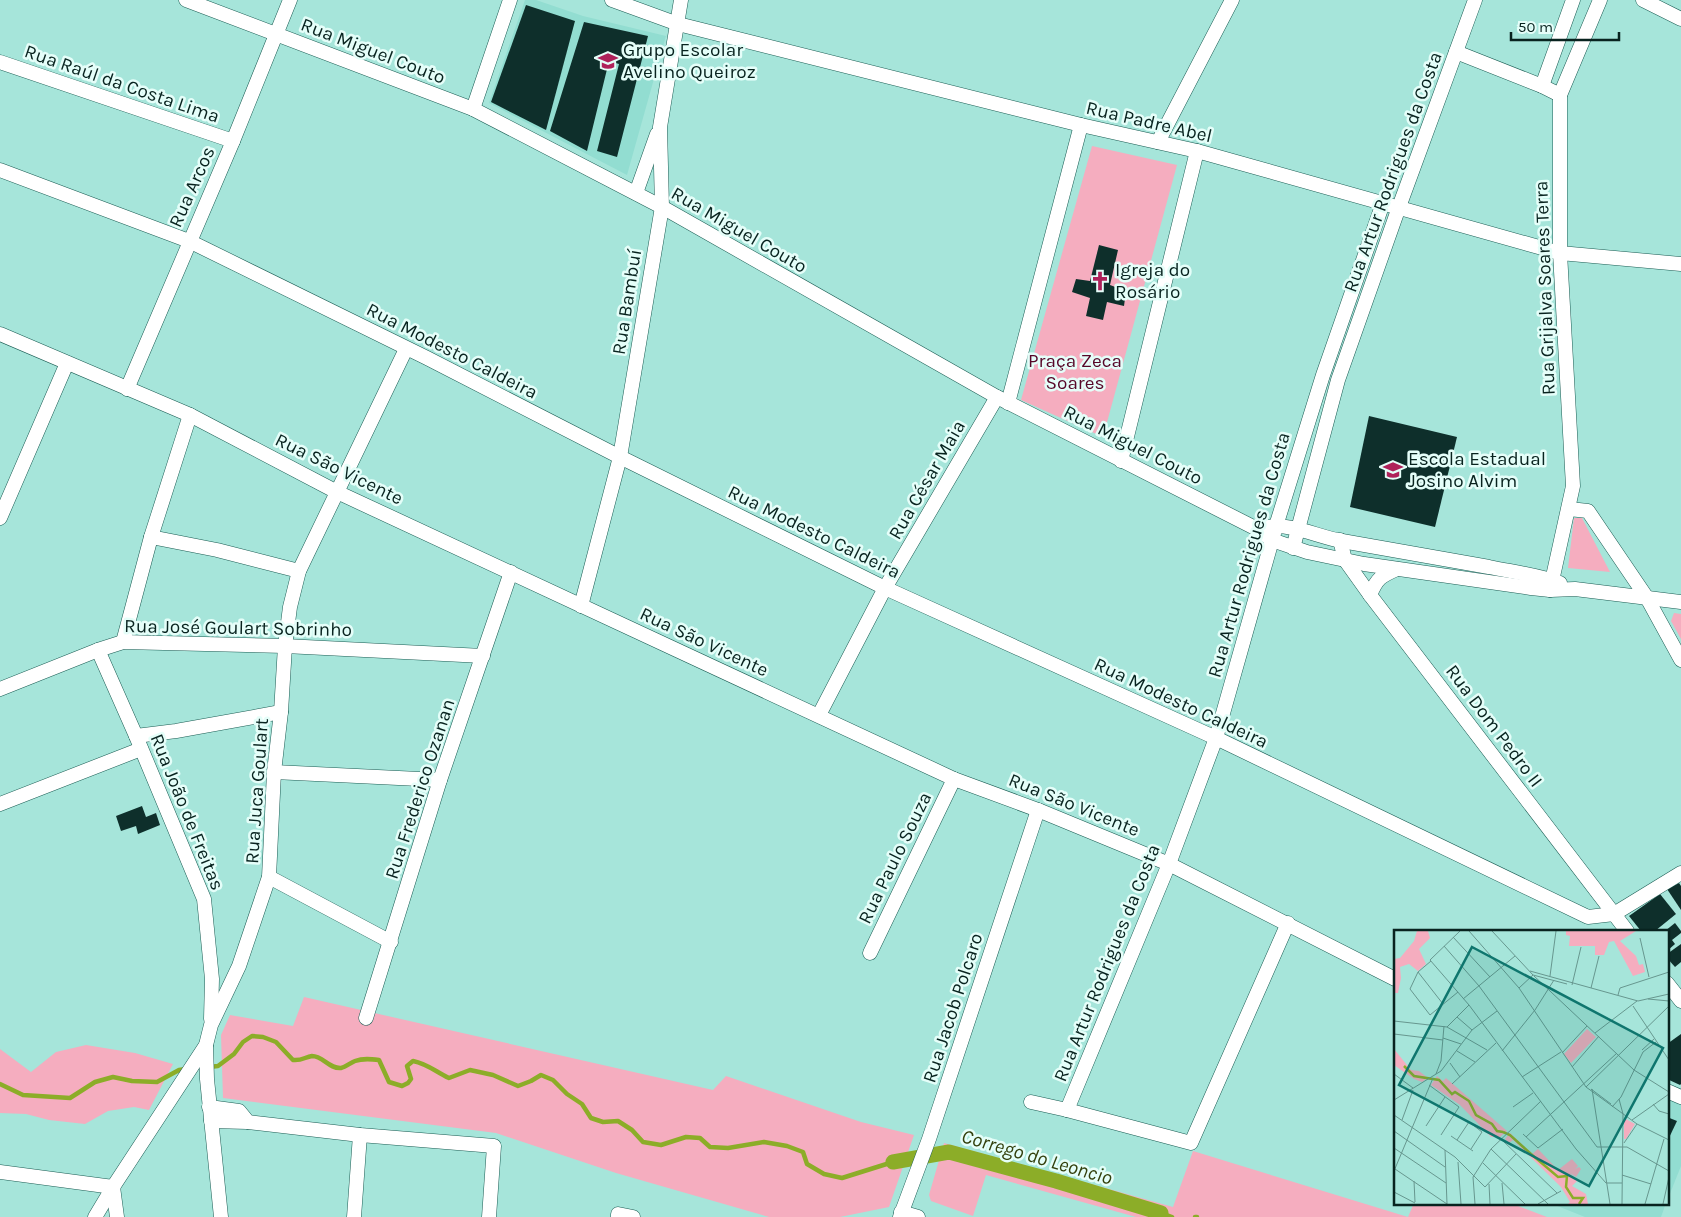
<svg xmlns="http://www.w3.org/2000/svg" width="1681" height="1217" font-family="Karla,sans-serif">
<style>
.built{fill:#92ddd1}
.green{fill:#f5adbf}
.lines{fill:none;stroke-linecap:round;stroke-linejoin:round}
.stream{stroke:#8cad28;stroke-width:4.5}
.canal{stroke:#8cad28;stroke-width:15}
.building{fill:#0e2f2b}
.minor-casing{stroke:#1b5d54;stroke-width:15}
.minor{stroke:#fff;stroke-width:14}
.labels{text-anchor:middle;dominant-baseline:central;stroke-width:5;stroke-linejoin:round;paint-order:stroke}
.poi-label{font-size:19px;fill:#08231f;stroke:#e5fef9;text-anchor:start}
.street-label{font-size:19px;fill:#08231f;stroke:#e5fef9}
.park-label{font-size:19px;fill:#570728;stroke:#e5fef9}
.water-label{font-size:20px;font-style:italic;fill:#33400d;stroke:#e5fef9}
.inset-river{fill:none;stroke:#8cad28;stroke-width:2.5}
.inset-road{fill:none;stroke:#67978f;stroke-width:1}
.view{fill:#0f766e;fill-opacity:0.15;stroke:#0f766e;stroke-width:2.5}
.inset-edge{fill:none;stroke:#08231f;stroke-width:2.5}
</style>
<rect width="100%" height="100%" fill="#a6e5da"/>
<!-- built -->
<g class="built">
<path d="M525,0h11l47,16 83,20 -39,139 -138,-72z"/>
<path d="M1668,1098l13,5v63l-14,35z"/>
<path d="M1550,1203h116l-5,14h-76z"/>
</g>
<!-- green -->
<g class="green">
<path d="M1092,146l85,19 -74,272 -82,-37z"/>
<path d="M1574,518h8l28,54 -42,-4z"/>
<path d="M1674,613l7,1v25l-10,-18z"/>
<path d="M304,997l409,93 13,-14 135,46 53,13 -25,72 -49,10h-71l-153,-44 -120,-40 -273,-35 -2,-63 9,-20 63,11z"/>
<path d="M86,1045l49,8 38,11 -24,46 -15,-3 -26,4 -23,13 -36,-4 -23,-6 -26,-1v-64l31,23 25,-20z"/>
<path d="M944,1143l229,64 20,-56 215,66 6,-14h96l37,14h-411l-150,-42 -13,41 -42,-15 -2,-6z"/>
</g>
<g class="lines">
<!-- stream -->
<g class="stream">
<path d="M209,1067l9,-1 16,-12 9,-12 9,-6 11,1 13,5 17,18c9,1 12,-3 19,-4 11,0 17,13 29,12 5,-1 9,-5 14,-7 8,-3 16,-2 24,-1l10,22 13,4 6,-3 3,-4 -4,-13 6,-5c15,3 23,11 36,17l21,-8 23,5 25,11 13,-5 10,-6 12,5 14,14 15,10 9,14 12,4 15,-1 14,9 11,12 18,3 25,-8 14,1 10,9 18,1 36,-6 23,4 16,6 4,12 17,10 18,4 51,-16"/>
<path d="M0,1084l23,11 47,3 25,-16 18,-5 19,4 25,1 22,-12 7,-1"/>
<path d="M1161,1213l11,4"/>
<path d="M1195,1217h2"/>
</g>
<!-- canal -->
<path class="canal" d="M893,1162l56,-10 107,29 105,32"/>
</g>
<!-- building -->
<g class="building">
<path d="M526,5l49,16 -29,109 -55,-28z"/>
<path d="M584,22l64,14 -31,121 -20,-6 22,-87 -10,-3 -22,90 -37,-20z"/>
<path d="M1099,245l19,5 -8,35 16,6 -2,15 -17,-4 -4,18 -17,-4 4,-18 -18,-6 4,-13 14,2z"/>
<path d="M1369,416l88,21 -22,90 -85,-20z"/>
<path d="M142,806l4,11 10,-4 4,12 -22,9 -2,-8 -15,5 -5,-15z"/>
<path d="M1679,883l2,3v24l-14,-21z"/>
<path d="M1660,894l16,20 -21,17h-14l-12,-15z"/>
<path d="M1675,923l6,8v2l-9,7 3,4 -8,7v-20h-2z"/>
<path d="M1681,944v18l-6,5 -8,-9v-4z"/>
<path d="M1681,1034v50l-1,1 -13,-6v-35z"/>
<path d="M1667,1117l10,4 -10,21z"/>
</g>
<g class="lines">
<defs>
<g id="minor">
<path d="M186,0l287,109 189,98 335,190 260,132 15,11 35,12 57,12 167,24 19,2 25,-1 106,13"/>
<path d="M612,0l66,24 403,101 116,26 363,102 121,11"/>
<path d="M1643,0l38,19"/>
<path d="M1456,52l86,34 18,9"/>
<path d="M0,62l233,79"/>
<path d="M1542,86l31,-86"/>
<path d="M473,109l37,-109"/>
<path d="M1158,142l74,-142"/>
<path d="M0,170l189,71 238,117 193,99 265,131 331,150 372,179 26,-3 67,-41"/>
<path d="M636,193l21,-59"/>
<path d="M0,334l190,81 147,77 617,287 84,31 131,54 226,115"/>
<path d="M127,389l106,-248 57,-141"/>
<path d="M1008,403l73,-278"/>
<path d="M1121,461l76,-310"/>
<path d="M1569,509l19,2 59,87 34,62"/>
<path d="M0,518l67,-155"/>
<path d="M1268,527c24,-4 50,10 74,14 49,9 98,17 147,26 24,5 49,8 71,16"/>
<path d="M151,537l66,13 82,21"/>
<path d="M1340,540l5,20 25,35 257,336"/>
<path d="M1293,548l45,-168 61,-173 76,-207"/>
<path d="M1550,590l23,-104 -13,-233v-158l40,-95"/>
<path d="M1370,595c7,-17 11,-19 27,-26"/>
<path d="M581,606l39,-149 42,-250 -2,-80 21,-127"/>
<path d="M123,642l28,-105 39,-122"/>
<path d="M98,650l38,86 68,163 8,80 -1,40"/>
<path d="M0,689l98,-39 25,-8 162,4 198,10"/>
<path d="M819,715l66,-127 112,-191"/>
<path d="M136,736l40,-5 105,-19"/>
<path d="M274,772l166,8"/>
<path d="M0,804l141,-55"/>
<path d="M269,877l122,65"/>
<path d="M870,953l84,-174"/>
<path d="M1667,983l14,18"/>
<path d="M366,1018l74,-238 71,-208"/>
<path d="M206,1045l1,34 14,138"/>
<path d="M1667,1091l14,6"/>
<path d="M1031,1102l36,8 124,33 97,-220"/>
<path d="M209,1107l30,4 9,11 112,13 134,11 -5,71"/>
<path d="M1067,1110l102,-246 47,-126 60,-212 47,-151 60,-172"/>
<path d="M211,1121l37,1"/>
<path d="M0,1172l113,15"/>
<path d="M113,1187l4,30"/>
<path d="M901,1212l17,5"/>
<path d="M95,1217l18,-30 93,-142 5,-20 28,-59 30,-89 5,-105 7,-60 4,-66 5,-39 9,-36 107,-222"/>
<path d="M354,1217l6,-82"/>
<path d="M618,1217v-3l15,3"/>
<path d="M900,1217l29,-78 109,-329"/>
</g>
</defs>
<!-- minor casing -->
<use href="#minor" class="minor-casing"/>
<!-- minor -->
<use href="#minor" class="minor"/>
</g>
<!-- icons -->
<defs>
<symbol id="school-bare" viewBox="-9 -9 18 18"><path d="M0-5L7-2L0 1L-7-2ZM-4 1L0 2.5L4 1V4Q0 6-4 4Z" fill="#af215a" stroke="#e5fef9" stroke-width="2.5" paint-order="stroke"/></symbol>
<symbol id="church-bare" viewBox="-9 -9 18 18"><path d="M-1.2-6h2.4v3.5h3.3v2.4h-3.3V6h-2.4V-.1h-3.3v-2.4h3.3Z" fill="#af215a" stroke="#e5fef9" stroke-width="2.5" paint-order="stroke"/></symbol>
</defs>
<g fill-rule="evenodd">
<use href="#school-bare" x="594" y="47" width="28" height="28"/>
<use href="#church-bare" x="1086" y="267" width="28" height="28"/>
<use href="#school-bare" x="1379" y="456" width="28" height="28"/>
</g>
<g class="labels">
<!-- poi labels -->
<g class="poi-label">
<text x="623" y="50">Grupo Escolar<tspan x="623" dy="22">Avelino Queiroz</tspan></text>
<text x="1115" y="270">Igreja do<tspan x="1115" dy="22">Rosário</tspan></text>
<text x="1408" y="459">Escola Estadual<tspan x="1408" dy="22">Josino Alvim</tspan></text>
</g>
<!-- street labels -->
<g class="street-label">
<text transform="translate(373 51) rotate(21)">Rua Miguel Couto</text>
<text transform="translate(122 84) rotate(19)">Rua Raúl da Costa Lima</text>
<text transform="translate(1149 122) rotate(13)">Rua Padre Abel</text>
<text transform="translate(1393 172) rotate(-70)">Rua Artur Rodrigues da Costa</text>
<text transform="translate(192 187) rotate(-66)">Rua Arcos</text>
<text transform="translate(739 230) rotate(30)">Rua Miguel Couto</text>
<text transform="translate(1545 288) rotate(-92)">Rua Grijalva Soares Terra</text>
<text transform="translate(627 302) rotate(-81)">Rua Bambuí</text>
<text transform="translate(452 351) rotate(27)">Rua Modesto Caldeira</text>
<text transform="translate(1133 445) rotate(27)">Rua Miguel Couto</text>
<text transform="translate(339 469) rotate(26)">Rua São Vicente</text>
<text transform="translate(927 480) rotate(-60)">Rua César Maia</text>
<text transform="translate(814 532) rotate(26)">Rua Modesto Caldeira</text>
<text transform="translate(1249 555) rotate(-74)">Rua Artur Rodrigues da Costa</text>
<text transform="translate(238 628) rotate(1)">Rua José Goulart Sobrinho</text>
<text transform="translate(704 642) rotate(25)">Rua São Vicente</text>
<text transform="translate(1181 703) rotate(25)">Rua Modesto Caldeira</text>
<text transform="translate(1494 726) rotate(53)">Rua Dom Pedro II</text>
<text transform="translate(420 789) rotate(-72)">Rua Frederico Ozanan</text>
<text transform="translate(257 791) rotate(-86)">Rua Juca Goulart</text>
<text transform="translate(1074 805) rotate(22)">Rua São Vicente</text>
<text transform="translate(187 812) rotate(68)">Rua João de Freitas</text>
<text transform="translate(895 858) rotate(-64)">Rua Paulo Souza</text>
<text transform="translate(1107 963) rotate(-68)">Rua Artur Rodrigues da Costa</text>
<text transform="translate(953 1008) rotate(-72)">Rua Jacob Polcaro</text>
</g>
<!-- park labels -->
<g class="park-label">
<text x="1075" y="361">Praça Zeca<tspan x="1075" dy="22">Soares</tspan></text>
</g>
<!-- water labels -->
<g class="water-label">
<text transform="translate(1037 1157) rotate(16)">Corrego do Leoncio</text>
</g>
</g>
<!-- overview -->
<g transform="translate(1394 930)">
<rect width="275" height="275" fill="#a6e5da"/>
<path d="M23,1h11l2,7 -11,11 7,15 -8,7 -9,-7 -9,3 1,11 -3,15h-4v-34l6,-1 14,-17zM172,1h70l-16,10 16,15 3,9 4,-1 2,8 -12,4 -19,-35 -5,1 -5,13h-9v-9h-26l1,-10 -4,-1zM193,99l9,8 -25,26 -7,-9zM0,119l17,21 8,1 9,7 -6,4 -8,-3 -20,-14zM43,146l6,5 3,-3 61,53 -7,6h-9l-31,-32 -29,-20zM230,188l11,6 -9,15h-2zM116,203l22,21 6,-5 20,21 14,-11 6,7 -3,3 4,-2 2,2 -5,8 -6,-4 7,8 -5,5 14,8 2,10h-20l2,-2 -9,-15 -48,-47 -4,3 -4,-4z" fill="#f5adbf"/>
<path class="inset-river" d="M10,136l10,10 25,4 13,14 3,-2 14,9 7,14 16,9 5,7 6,1M109,202l7,3 21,19M137,224l27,23 9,-1 -1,11 7,11h10l-4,6"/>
<path class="inset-road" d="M66,1l-30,29 39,45 107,144 30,34h16M75,1l50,57 67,99 51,37 32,16M98,1l41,44 34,9M59,7l37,40M246,8l9,39M50,16l35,40 118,161h30l42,24M275,37v26M136,41l108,30 31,-7M24,42l13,-11M140,46l100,94 35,22M156,46l6,-45M178,55l9,-38M125,58l14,-13M197,58l8,-32M224,65l2,-7 49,-16M69,69l52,-43M254,69l21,2M49,74l-25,-32 -8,17 20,26 28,-23M239,76l36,54M63,87l15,13M0,91l53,6 40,23M53,97l22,-22M201,103l42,-32M0,104l49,6M49,108l18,6M248,120l12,-11M63,121l18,11M108,121l33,-41 19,-30M168,123l25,-27M56,133l10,14M178,137l27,-31M0,144l19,14M42,144l5,-13 3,-35M128,147l39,-25M58,154l44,-41M35,155l30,22 -18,28M192,157l83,-81M197,159l20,15M198,159l18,115M225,169l4,15 -1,90M0,170l47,-29 31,-41 25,-19M259,174l6,7 10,3M119,177l20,-14M218,177l9,-10 22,-45 13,-10M0,185l61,42 30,30M8,190l11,-30M238,190l37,-26M32,196l19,-29M0,201l51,36M129,204l15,14 25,-19M57,206l22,15M132,207l91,-84M107,209l56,54M63,210l12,-18 13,10 -11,17M230,213l13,-19M0,218l52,35M97,219l57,55M51,220l2,54M64,232l3,42M89,233l42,41M1,239l52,35M0,241l39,-93M228,245l29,9M20,251l1,21M108,253l2,21M95,254l1,20M91,257l31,-33M0,262l21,11M81,274l-2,-27 18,-28 50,-48M144,274l23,-13M251,274l19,-65M269,274l6,-27"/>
<path class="view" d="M78,17l191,101 -74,138 -190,-101z"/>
<rect width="275" height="275" class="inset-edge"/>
</g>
<!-- scale -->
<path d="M1511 32v8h108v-8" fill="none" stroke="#08231f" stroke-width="2.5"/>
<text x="1518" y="32" font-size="15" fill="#08231f" stroke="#e5fef9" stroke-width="4" paint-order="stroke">50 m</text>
</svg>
